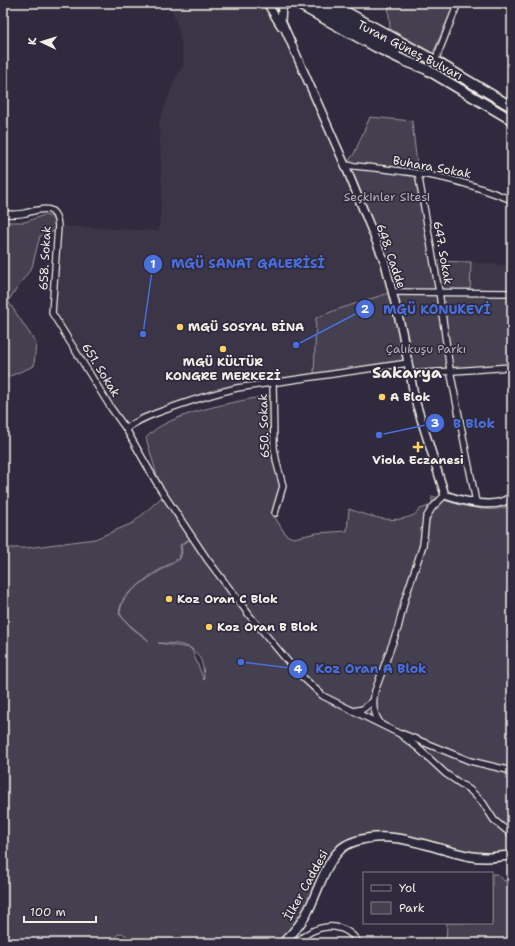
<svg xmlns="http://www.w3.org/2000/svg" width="515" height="946" font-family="'Shantell Sans',sans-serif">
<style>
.built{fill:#3b3647}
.green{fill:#454050;stroke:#9c989c;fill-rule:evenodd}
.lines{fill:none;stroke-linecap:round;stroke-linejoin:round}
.minor-casing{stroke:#f4f1e8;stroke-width:8}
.tertiary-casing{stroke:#f4f1e8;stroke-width:10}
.secondary-casing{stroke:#f4f1e8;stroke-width:11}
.primary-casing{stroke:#f4f1e8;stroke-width:12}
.minor{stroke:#2f2a3d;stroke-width:5.5}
.tertiary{stroke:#2f2a3d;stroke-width:7}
.secondary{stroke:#2f2a3d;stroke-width:8}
.primary{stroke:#2f2a3d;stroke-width:9}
.poi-dot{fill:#ffd166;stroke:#2f2a3d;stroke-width:1.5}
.labels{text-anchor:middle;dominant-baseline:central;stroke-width:3.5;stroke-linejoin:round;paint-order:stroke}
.street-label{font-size:12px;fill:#f4f1e8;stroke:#2f2a3d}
.park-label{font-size:12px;fill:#b7b3b3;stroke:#2f2a3d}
.poi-label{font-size:12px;font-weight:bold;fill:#f4f1e8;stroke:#2f2a3d;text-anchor:start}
.district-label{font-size:16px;font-weight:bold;fill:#f4f1e8;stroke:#2f2a3d}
.leader{fill:none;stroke:#486fdb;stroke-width:1.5}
.callout-dot{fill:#486fdb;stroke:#2f2a3d;stroke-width:1.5}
.mark-label{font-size:12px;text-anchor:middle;font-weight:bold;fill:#fff}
.callout-label{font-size:13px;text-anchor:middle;font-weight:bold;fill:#486fdb;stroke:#2f2a3d;stroke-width:3.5;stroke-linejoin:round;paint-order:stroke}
</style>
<rect width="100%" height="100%" fill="#2f2a3d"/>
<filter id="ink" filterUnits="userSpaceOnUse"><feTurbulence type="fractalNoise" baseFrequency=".025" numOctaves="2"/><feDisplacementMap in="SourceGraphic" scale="8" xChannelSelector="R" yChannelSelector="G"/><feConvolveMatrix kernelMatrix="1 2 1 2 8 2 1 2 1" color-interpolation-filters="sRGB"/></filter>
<g filter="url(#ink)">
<!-- built -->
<g class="built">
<path d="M170,3h97l31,52 47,110 47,127 -56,18 -20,8 -2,59 -77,11 -64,18 -47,23 -74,-116 6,-87 101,5 3,-43 -3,-66 16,-43 9,-15 -5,-33z"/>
<path d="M471,262l41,4v27h-42z"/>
</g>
<!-- green -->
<g class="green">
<path d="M388,3h67l-22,50 -43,-24z"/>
<path d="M370,117l42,4 6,52 15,88 38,1 -1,31h42v74l-103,7 -1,-10 -94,13 2,-59 20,-8 56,-18 -47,-127 9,-11z"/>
<path d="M44,215l10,2 4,13 -18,6 -8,31 -24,34 28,42 -2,23 -31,13v-157h22z"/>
<path d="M271,395l2,56 8,32 -3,23 -4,10 12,19 7,3 24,-5 30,-2 2,-22c20,7 43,16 65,6 2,-1 4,-4 6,-6 5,-2 8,-2 12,-5v-8c20,7 61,21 80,8v348l-12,2 -33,-1 -21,-7 -46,-9 -58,10 -30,53 -30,43h-145l-15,-10 -5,2 -5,8h-109v-395h23l69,-9 38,-16 30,-27 -17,-58c19,-25 94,-37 125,-43zM192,537l1,1 -12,7 1,6 -2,8c-13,8 -65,35 -60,54 3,9 23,22 29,28l-1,-1 -16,-12 -13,-14 5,-17 27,-22 28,-17 2,-6 -1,-7zM158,643c29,0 46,4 46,37l-13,-32z"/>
<path d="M492,874h6l6,7 8,-1v63h-66l1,-20h45z"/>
</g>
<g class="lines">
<defs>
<g id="minor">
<path d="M435,61l23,-58"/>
<path d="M345,165c38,4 75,7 111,16 19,5 38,12 56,19"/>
<path d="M418,173l21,119 11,78 26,132"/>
<path d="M3,214c7,0 15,1 22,-1 17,-4 31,-10 33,13l-6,87 59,95 15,21c11,-9 23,-13 36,-18 25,-9 49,-17 75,-23l171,-25"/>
<path d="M392,292l120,1"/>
<path d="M409,374l103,-7"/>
<path d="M273,383l1,65 3,16 6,22 -8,27"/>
<path d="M126,429l33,58 48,72 43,57 45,54 28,26 77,38 18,14 28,26 24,16 13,13 11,17 18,15"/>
<path d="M354,711l9,-2 10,-8"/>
<path d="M381,724c-8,-10 -9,-21 -6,-33l23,-63 7,-29 18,-54 3,-27 6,-10 13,-13"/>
<path d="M403,734l67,27 42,10"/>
<path d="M296,943c19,-19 46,-24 63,0"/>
</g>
<g id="tertiary">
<path d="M267,3l14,23"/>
<path d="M287,3l-5,5 -1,12 64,145 40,98 17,68 13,69 30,95c17,6 53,16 67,1"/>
</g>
<path id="secondary" d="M283,943c10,-10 20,-21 26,-34 9,-18 16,-45 31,-59 4,-5 10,-7 16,-9 38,-12 77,8 113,15 15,3 29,1 43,-1"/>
<g id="primary">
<path d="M296,3l80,44 29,14 21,8 86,51"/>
<path d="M313,3l83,47"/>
<path d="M330,3l105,58 77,46"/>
</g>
</defs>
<!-- minor casing -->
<use href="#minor" class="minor-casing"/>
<!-- tertiary casing -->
<use href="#tertiary" class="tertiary-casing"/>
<!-- secondary casing -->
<use href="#secondary" class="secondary-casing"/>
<!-- primary casing -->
<use href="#primary" class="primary-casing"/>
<!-- minor -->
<use href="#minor" class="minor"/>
<!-- tertiary -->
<use href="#tertiary" class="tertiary"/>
<!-- secondary -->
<use href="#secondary" class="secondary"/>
<!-- primary -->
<use href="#primary" class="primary"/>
</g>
</g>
<!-- markers -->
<g class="poi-dot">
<circle cx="180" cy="327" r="4"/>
<circle cx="223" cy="349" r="4"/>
<circle cx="382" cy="397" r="4"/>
<path d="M416 441h4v4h4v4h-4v4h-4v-4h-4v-4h4z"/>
<circle cx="169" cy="599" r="4"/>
<circle cx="209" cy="627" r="4"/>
</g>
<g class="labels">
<!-- street labels -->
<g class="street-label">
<text transform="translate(410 50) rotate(27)">Turan Güneş Bulvarı</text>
<text transform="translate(432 167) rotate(10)">Buhara Sokak</text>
<text transform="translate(443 253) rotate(80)">647. Sokak</text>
<text transform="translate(391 256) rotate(71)">648. Cadde</text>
<text transform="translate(45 258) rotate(-87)">658. Sokak</text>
<text transform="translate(101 370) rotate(58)">651. Sokak</text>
<text transform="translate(264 426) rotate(-92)">650. Sokak</text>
<text transform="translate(306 885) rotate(-61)">İlker Caddesi</text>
</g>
<!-- park labels -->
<g class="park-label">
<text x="387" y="197">Seçkinler Sitesi</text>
<text x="426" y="349">Çalıkuşu Parkı</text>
</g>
<!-- poi labels -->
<g class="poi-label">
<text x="188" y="327">MGÜ SOSYAL BİNA</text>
<text x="223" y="362" text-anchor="middle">MGÜ KÜLTÜR<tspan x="223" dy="14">KONGRE MERKEZİ</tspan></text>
<text x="390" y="397">A Blok</text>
<text x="418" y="460" text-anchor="middle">Viola Eczanesi</text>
<text x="177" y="599">Koz Oran C Blok</text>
<text x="217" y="627">Koz Oran B Blok</text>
</g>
<!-- district labels -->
<g class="district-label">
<text x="407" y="372">Sakarya</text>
</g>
</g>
<!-- callouts -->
<path class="leader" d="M143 334L153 264M296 345L365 309M379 435L435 423M241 662L298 669"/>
<g class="callout-dot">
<circle cx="143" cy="334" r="4"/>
<circle cx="296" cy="345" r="4"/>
<circle cx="379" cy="435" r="4"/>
<circle cx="241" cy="662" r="4"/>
<circle cx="153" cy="264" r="10"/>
<circle cx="365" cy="309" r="10"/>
<circle cx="435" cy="423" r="10"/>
<circle cx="298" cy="669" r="10"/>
</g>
<g class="mark-label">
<text x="153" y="268">1</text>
<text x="365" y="313">2</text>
<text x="435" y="427">3</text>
<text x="298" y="673">4</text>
</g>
<g class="callout-label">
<text x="248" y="268">MGÜ SANAT GALERİSİ</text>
<text x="437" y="314">MGÜ KONUKEVİ</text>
<text x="474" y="428">B Blok</text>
<text x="371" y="673">Koz Oran A Blok</text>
</g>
<!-- margin -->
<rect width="515" height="946" fill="none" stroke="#2f2a3d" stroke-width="16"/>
<rect x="8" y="8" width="499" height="930" fill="none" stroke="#f4f1e8" stroke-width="1.5" filter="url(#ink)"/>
<!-- legend -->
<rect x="363" y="872" width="130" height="52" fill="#2f2a3d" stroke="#7e7a81"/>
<rect x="371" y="885" width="20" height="6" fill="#2f2a3d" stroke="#7e7a81"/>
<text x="399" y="892" font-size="12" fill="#f4f1e8">Yol</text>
<rect x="371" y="902" width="20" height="12" fill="#454050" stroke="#7e7a81"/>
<text x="399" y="912" font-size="12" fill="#f4f1e8">Park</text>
<!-- north arrow -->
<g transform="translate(42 42) rotate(274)" stroke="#2f2a3d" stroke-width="3" paint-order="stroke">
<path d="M0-3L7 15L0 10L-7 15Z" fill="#f4f1e8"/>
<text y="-6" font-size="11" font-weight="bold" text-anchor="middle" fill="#f4f1e8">K</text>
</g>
<!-- scale -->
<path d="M24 916v6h72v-6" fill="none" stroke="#f4f1e8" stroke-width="2"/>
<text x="30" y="916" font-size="12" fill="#f4f1e8" stroke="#2f2a3d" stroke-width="3" paint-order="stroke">100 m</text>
</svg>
